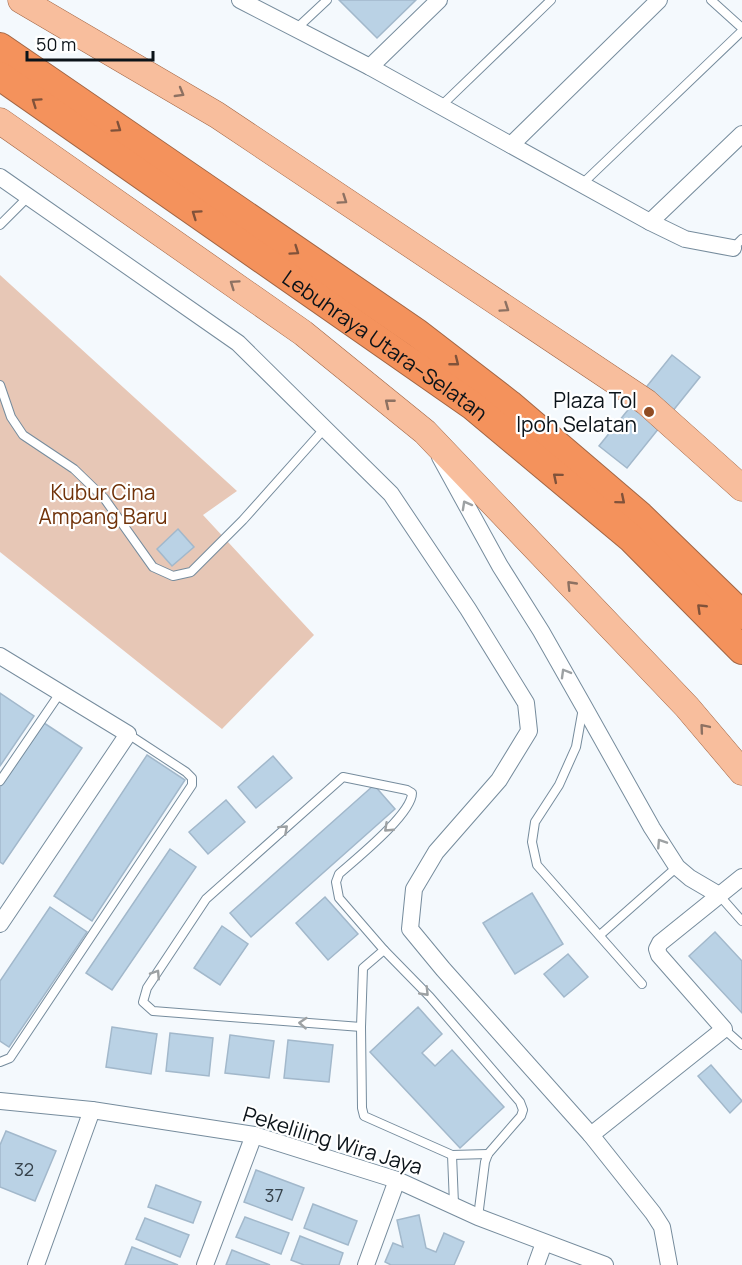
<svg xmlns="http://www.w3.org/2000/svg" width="742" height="1265" font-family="Manrope,sans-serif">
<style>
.green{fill:#e7c7b6}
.building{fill:#bad2e5;stroke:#a2b8cb;stroke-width:1.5}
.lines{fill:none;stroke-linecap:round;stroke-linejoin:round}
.lane-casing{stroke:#768c9d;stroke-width:10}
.street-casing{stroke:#768c9d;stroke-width:18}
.primary-casing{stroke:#a26645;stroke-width:27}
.highway-casing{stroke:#a26645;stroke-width:30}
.lane{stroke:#fff;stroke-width:8}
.street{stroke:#fff;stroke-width:16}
.primary{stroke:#f8be9d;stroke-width:26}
.highway{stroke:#f4925c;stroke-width:28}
.oneway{stroke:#8d7162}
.oneway2{stroke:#80523a}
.oneway3{stroke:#9da1a3}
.poi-dot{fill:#904b22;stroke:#fff;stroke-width:2}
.labels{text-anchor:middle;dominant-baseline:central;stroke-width:4.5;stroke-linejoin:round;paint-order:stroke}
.number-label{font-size:18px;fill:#37434c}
.street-label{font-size:21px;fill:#0b1319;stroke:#fff}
.poi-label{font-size:21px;fill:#0b1319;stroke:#fff;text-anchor:end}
.park-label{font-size:21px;fill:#703209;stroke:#fff}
</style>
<rect width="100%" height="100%" fill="#f4f9fd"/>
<!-- green -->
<path class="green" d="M0,275l237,216 -34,24 111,120 -92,94 -222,-177z"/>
<!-- building -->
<g class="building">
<path d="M339,0h77l-39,38z"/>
<path d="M672,355l28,22 -73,91 -28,-22z"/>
<path d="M178,529l16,18 -22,19 -15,-17z"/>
<path d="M0,693l34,23 -34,50z"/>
<path d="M44,723l38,25 -79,116 -3,-2v-75z"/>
<path d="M147,755l38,25 -93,141 -38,-25z"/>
<path d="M273,756l19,22 -36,30 -18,-21z"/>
<path d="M374,785l21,24 -144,128 -21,-24z"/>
<path d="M226,800l19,22 -37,32 -19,-22z"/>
<path d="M170,849l26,18 -84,123 -26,-17z"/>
<path d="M532,893l31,51 -48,30 -32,-51z"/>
<path d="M325,897l33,37 -30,26 -32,-37z"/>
<path d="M50,907l37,25 -78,115 -9,-6v-60z"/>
<path d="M222,926l26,18 -28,41 -26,-17z"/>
<path d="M715,932l27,29v52l-53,-57z"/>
<path d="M568,954l20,23 -24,20 -20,-23z"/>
<path d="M418,1007l24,27 -20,19 13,13 17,-16 52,57 -44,41 -90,-96z"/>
<path d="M112,1027l45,7 -6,40 -45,-7z"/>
<path d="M170,1033l43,5 -4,38 -43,-5z"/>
<path d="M230,1035l44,6 -5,37 -44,-5z"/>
<path d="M288,1040l45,5 -4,37 -45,-4z"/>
<path d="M711,1065l31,36 -12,12 -32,-37z"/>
<path d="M6,1131l50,20 -21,50 -35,-14v-42z"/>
<path d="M256,1170l48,18 -12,32 -48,-18z"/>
<path d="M156,1185l45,17 -8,21 -45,-16z"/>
<path d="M313,1204l44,17 -9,24 -44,-17z"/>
<path d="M419,1215l7,33 10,4 8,-19 20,9 -10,23h-63l-6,-3 8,-19 10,4 -6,-27z"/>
<path d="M245,1217l44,16 -8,21 -45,-17z"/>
<path d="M145,1218l44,17 -9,22 -44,-18z"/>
<path d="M300,1236l43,17 -4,12h-35l-13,-5z"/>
<path d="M132,1247l46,18h-53z"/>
<path d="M232,1250l38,15h-44z"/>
</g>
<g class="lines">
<defs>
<g id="lane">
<path d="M711,0l31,28"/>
<path d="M296,29l31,-29"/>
<path d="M441,106l110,-106"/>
<path d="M581,185l161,-154"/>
<path d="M0,225l28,-28"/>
<path d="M733,248l9,-9"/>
<path d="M0,385l11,32 12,18 51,34 30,29 49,69 20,9 18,-4 52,-52 82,-92"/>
<path d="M583,708l-7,39 -17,38 -24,37 -3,20 5,23 105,119"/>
<path d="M0,781l60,-88"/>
<path d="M719,895l23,26"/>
<path d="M600,935l77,-68"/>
<path d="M384,950l-21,18 -2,59 1,81 2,8 88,39 2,49"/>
<path d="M361,1027l-208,-16 -10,-9 4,-14 59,-89 137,-122 64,13 5,3c0,21 -56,66 -73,81l-3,8 3,16 45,52 46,47 90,105 3,8 -2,6 -33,38 -3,8 -7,55"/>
<path d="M724,1029l18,16"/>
<path d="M0,1062l10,-4 182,-273v-7l-6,-6 -58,-38"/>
<path d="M452,1155l36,-1"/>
</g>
<g id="street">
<path d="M240,0l130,67 280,155 35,17 48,9"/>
<path d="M370,67l69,-67"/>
<path d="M511,145l148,-145"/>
<path d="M0,177l238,166 153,151 77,115 58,94 3,28 -30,49 -63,72 -22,37 -4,40 33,40 148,166 62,78 9,14 7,38"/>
<path d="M650,222l92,-88"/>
<path d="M440,457l60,109 41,65 42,74 69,123 25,39 13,11 29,17"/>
<path d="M0,656l128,78 -128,190"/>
<path d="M0,1101l92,9 162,25 143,45 81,37 127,48"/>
<path d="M591,1135l133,-106 -65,-74 -2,-6 3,-6 82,-66"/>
<path d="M36,1265l56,-155"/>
<path d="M205,1265l49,-130"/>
<path d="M366,1265l31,-85"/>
<path d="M536,1265l8,-22"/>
</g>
<g id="primary">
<path d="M21,0l196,115 429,287 96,86"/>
<path d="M0,121l303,212 122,99 262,275 55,65"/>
</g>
<g id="highway">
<path d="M0,47l417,286 92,71 131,112 102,99"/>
<path id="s1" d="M0,76l473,330 158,132 111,112"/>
</g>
</defs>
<!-- lane casing -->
<use href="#lane" class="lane-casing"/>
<!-- street casing -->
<use href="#street" class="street-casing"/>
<!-- primary casing -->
<use href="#primary" class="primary-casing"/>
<!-- highway casing -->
<use href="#highway" class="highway-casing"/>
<!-- lane -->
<use href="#lane" class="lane"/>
<!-- street -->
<use href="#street" class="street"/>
<!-- primary -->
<use href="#primary" class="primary"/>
<!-- highway -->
<use href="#highway" class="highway"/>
</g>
<!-- one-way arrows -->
<defs><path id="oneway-chevron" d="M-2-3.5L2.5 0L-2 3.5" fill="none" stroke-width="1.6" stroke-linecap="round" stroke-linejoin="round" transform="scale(1.5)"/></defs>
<g class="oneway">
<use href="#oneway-chevron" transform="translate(180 93) rotate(30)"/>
<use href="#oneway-chevron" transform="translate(343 200) rotate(34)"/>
<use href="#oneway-chevron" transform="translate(234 284) rotate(-145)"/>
<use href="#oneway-chevron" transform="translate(505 308) rotate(34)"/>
<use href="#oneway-chevron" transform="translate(389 403) rotate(-141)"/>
<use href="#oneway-chevron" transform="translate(571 585) rotate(-134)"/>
<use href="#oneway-chevron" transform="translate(704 728) rotate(-130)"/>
</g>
<g class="oneway2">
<use href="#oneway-chevron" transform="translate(36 102) rotate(-145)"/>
<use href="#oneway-chevron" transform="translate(117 128) rotate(35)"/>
<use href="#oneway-chevron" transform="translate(196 214) rotate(-145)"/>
<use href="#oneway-chevron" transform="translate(295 251) rotate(35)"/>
<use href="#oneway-chevron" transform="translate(455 362) rotate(38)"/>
<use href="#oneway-chevron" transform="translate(557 477) rotate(-140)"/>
<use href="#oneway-chevron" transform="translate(621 500) rotate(40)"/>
<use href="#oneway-chevron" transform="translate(701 608) rotate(-136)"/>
</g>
<g class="oneway3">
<use href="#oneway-chevron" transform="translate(466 505) rotate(-119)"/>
<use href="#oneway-chevron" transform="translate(565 673) rotate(-120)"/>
<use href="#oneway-chevron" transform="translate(388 828) rotate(137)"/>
<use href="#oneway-chevron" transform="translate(284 829) rotate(-42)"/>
<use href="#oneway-chevron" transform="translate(661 843) rotate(-123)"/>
<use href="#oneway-chevron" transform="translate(156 974) rotate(-57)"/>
<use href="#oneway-chevron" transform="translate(425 992) rotate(46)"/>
<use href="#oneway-chevron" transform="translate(303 1023) rotate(-176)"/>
</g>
<!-- markers -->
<circle class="poi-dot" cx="649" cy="412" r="6"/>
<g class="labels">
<!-- number labels -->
<g class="number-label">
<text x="24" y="1169">32</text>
<text x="274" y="1195">37</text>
</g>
<!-- street labels -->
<g class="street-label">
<text stroke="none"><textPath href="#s1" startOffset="470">Lebuhraya Utara–Selatan</textPath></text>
<text transform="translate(333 1140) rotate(17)">Pekeliling Wira Jaya</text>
</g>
<!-- poi labels -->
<g class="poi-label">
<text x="637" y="400">Plaza Tol<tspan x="637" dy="24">Ipoh Selatan</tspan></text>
</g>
<!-- park labels -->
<g class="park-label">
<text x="103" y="492">Kubur Cina<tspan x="103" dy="24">Ampang Baru</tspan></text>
</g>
</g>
<!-- scale -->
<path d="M27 51v9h126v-9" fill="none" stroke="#0b1319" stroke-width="3"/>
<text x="36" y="51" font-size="18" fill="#0b1319" stroke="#ffffff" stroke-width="4.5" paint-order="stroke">50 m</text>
</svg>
